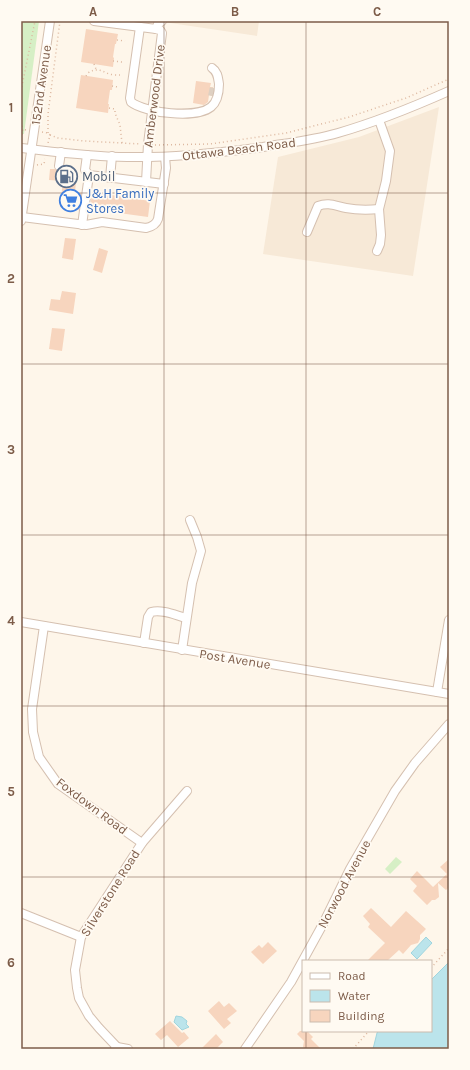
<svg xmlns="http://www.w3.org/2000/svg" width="470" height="1070" font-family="Karla,sans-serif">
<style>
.residential{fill:#f7e9d7}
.green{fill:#d6efc5}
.water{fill:#bbe4eb;stroke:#a0d5de}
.building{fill:#f7d5be}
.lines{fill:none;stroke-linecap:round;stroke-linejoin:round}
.minor-tunnel{stroke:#ded0c2;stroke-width:8;stroke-dasharray:8 4;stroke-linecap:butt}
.minor-casing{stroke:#d5c0b0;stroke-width:10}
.path{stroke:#ddb8a0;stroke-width:1.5;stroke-dasharray:1 3;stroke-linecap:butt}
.minor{stroke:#fff;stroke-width:8}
.grid{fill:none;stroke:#7d5c49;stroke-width:1;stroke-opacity:0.55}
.labels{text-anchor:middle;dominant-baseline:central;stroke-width:3.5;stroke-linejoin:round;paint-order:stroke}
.street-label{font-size:13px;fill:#7d5c49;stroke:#fffaf2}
.service-label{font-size:13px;fill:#4e5e75;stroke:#fffaf2;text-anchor:start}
.shop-label{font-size:13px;fill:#366cbe;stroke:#fffaf2;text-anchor:start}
.neatline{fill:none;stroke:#7d5c49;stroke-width:1.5}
.grid-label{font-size:13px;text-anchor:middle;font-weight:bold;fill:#7d5c49}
</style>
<rect width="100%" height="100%" fill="#fef6ea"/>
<!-- residential -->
<g class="residential">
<path d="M157,21h102l-2,15z"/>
<path d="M439,107l-26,169 -150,-22 15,-97 81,-20z"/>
</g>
<!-- green -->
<g class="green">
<path d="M21,21h18l-15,113h-3z"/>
<path d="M396,857l6,5 -12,12 -5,-5z"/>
</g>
<!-- water -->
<g class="water">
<path d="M426,937l6,6 -15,16 -6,-6z"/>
<path d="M449,962v87h-76l4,-16 1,-2h53v-51z"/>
<path d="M176,1016l6,1 5,4 -1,3 3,3 -7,3 -8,-8z"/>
</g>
<!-- building -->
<g class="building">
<path d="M86,29l32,5 -2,10h-1l-2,13 1,1 -1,9 -32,-5z"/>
<path d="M81,75l32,5 -1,10h-2l-2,14h1l-1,9 -32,-5z"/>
<path d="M196,81l15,2 -1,4h3l-1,9 -3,-1 -1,7 -4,3 -11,-2z"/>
<path d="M50,169h5l4,2 3,-1 15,2 -2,20 6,1 -2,17 -19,-3 3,-26 -14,-1z"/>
<path d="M92,192l58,9 -2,16 -58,-8z"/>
<path d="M65,238l11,1 -3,21 -11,-2z"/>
<path d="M99,248l9,3 -6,22 -9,-3z"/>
<path d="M62,291l14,2 -3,21 -24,-4 2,-11 9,1z"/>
<path d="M52,328l13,1 -3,22 -13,-2z"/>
<path d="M449,859v28l-3,3 -8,-7 1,14 -4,3h-3l-5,5 -14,-14 4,-5 -7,-7 7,-8 16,16 14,-13 -7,-7z"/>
<path d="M371,908l20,19 15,-16 20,18 -6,6v4l-2,4 -7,2 -8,9 -4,-4 -12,11h-20l18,-18 -17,-16 2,-3 -7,-8z"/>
<path d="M268,942l9,9 -14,13 -12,-12 8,-7 3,3z"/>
<path d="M219,1001l5,6 5,-4 8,8 -10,8 4,4 -7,6 -16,-18z"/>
<path d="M170,1021l12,12 2,-1 5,6 -11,9 -11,-12 -6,5 -6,-6z"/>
<path d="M300,1031h7l6,6 -2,2 10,10h-16l-2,-2 1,-6 -7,-7z"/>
<path d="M216,1034l7,8 -7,7h-15z"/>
</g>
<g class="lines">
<!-- minor-tunnel -->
<path class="minor-tunnel" d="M212,96l2,-9"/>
<defs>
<g id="minor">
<path d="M94,21l62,8 4,1 2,3 -14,111 -2,38"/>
<path d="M140,27l-10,71 1,4c14,11 65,17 80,5 6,-5 8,-15 8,-23 -1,-6 -1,-12 -7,-16"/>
<path d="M156,29l2,-5 4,-3"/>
<path d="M21,148c35,4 71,9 106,9 46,1 91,-4 136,-10 25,-4 51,-7 75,-14 38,-11 75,-26 111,-42"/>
<path d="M87,155l-2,15 4,5 75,9"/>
<path d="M59,166l2,-14"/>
<path d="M110,178l2,-22"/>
<path d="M22,217l64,8 16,-3 44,6c5,-1 10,-3 12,-9l8,-51 -1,-11"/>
<path d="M21,221l29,-200"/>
<path d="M82,225l7,-50"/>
<path d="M307,232l11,-26c11,-4 17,0 28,2 11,2 22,2 33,1"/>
<path d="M377,251l3,-7 1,-9 -2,-26 7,-28 4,-30 -11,-31"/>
<path d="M21,622l428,72"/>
<path d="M44,626l-12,83 1,23 6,25 19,27 84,59"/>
<path d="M144,643l4,-26 3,-5c11,-3 24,3 35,6"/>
<path d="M182,650l10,-67 9,-32 -4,-14 -7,-17"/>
<path d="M437,692l12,-72"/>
<path d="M21,913l60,24"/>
<path d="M117,1047l-18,-19 -10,-12 -10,-18 -2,-10 -2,-18 6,-33 61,-94 45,-52"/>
<path d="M115,1049l2,-2 11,2"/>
<path d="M245,1049l46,-67 32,-58 27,-55 45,-78 20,-28 34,-39"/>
</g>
</defs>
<!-- minor casing -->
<use href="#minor" class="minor-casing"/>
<!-- path -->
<g class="path">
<path d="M117,40l8,1"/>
<path d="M113,61l9,1"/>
<path d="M94,64l2,5"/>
<path d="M86,76l2,-3c7,-5 12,-3 19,0 3,2 9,2 13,2"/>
<path d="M112,86l6,1"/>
<path d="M21,91l14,-70"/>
<path d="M109,108l6,1v4l5,12 2,18"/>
<path d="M21,122l2,7 -2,11"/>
<path d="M21,129l5,1"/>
<path d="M42,132l6,1 2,2 -2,8"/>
<path d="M48,133v-19l12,-93"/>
<path d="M50,135l8,3 26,3 57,3"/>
<path d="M155,145l55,-1 76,-11 63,-16 57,-19 43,-19"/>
<path d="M37,165l7,-1 1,-5"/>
<path d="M431,968l18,-20"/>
<path d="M353,1049l16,-18"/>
</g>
<!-- minor -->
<use href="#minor" class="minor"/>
</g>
<!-- grid -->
<path class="grid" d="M164,21v1028M306,21v940M21,193h428M21,364h428M21,535h428M21,706h428M21,877h428M306,1031v18"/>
<!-- icons -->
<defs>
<symbol id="fuel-ring" viewBox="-11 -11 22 22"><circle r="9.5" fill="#fffaf2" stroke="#5c6f8a" stroke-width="1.5"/><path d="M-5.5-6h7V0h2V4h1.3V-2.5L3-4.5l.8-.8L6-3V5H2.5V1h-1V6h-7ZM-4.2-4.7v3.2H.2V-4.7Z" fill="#5c6f8a"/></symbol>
<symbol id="supermarket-ring" viewBox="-11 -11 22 22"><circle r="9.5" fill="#fffaf2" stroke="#3f7fe0" stroke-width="1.5"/><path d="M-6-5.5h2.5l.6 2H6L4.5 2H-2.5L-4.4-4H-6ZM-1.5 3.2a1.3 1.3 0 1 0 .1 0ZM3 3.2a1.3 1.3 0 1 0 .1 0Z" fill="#3f7fe0"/></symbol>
</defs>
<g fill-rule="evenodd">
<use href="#fuel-ring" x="54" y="164" width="25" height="25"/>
<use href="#supermarket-ring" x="58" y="188" width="25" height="25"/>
</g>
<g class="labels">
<!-- street labels -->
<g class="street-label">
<text transform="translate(41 85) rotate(-82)">152nd Avenue</text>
<text transform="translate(154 96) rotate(-83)">Amberwood Drive</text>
<text transform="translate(239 149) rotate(-7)">Ottawa Beach Road</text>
<text transform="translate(235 659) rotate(9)">Post Avenue</text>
<text transform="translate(92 806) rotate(37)">Foxdown Road</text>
<text transform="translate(344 884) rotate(-62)">Norwood Avenue</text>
<text transform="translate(110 893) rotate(-58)">Silverstone Road</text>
</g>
<!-- service labels -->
<g class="service-label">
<text x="82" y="176">Mobil</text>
</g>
<!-- shop labels -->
<g class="shop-label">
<text x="86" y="193">J&amp;H Family<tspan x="86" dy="15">Stores</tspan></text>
</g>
</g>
<!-- border -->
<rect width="470" height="1070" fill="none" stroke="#fffaf2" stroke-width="44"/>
<!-- legend -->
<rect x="302" y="960" width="130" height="72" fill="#fffaf2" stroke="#cbbbae"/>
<rect x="310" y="973" width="20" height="6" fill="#ffffff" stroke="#cbbbae"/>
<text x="338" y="980" font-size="12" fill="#7d5c49">Road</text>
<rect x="310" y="990" width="20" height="12" fill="#bbe4eb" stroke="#cbbbae"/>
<text x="338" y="1000" font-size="12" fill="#7d5c49">Water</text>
<rect x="310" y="1010" width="20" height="12" fill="#f7d5be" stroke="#cbbbae"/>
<text x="338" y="1020" font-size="12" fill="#7d5c49">Building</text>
<rect x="22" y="22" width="426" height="1026" class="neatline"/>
<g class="grid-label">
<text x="93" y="16">A</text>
<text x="235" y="16">B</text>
<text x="377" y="16">C</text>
<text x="11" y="112">1</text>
<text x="11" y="283">2</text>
<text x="11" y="454">3</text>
<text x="11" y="625">4</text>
<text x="11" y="796">5</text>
<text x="11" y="967">6</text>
</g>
</svg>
